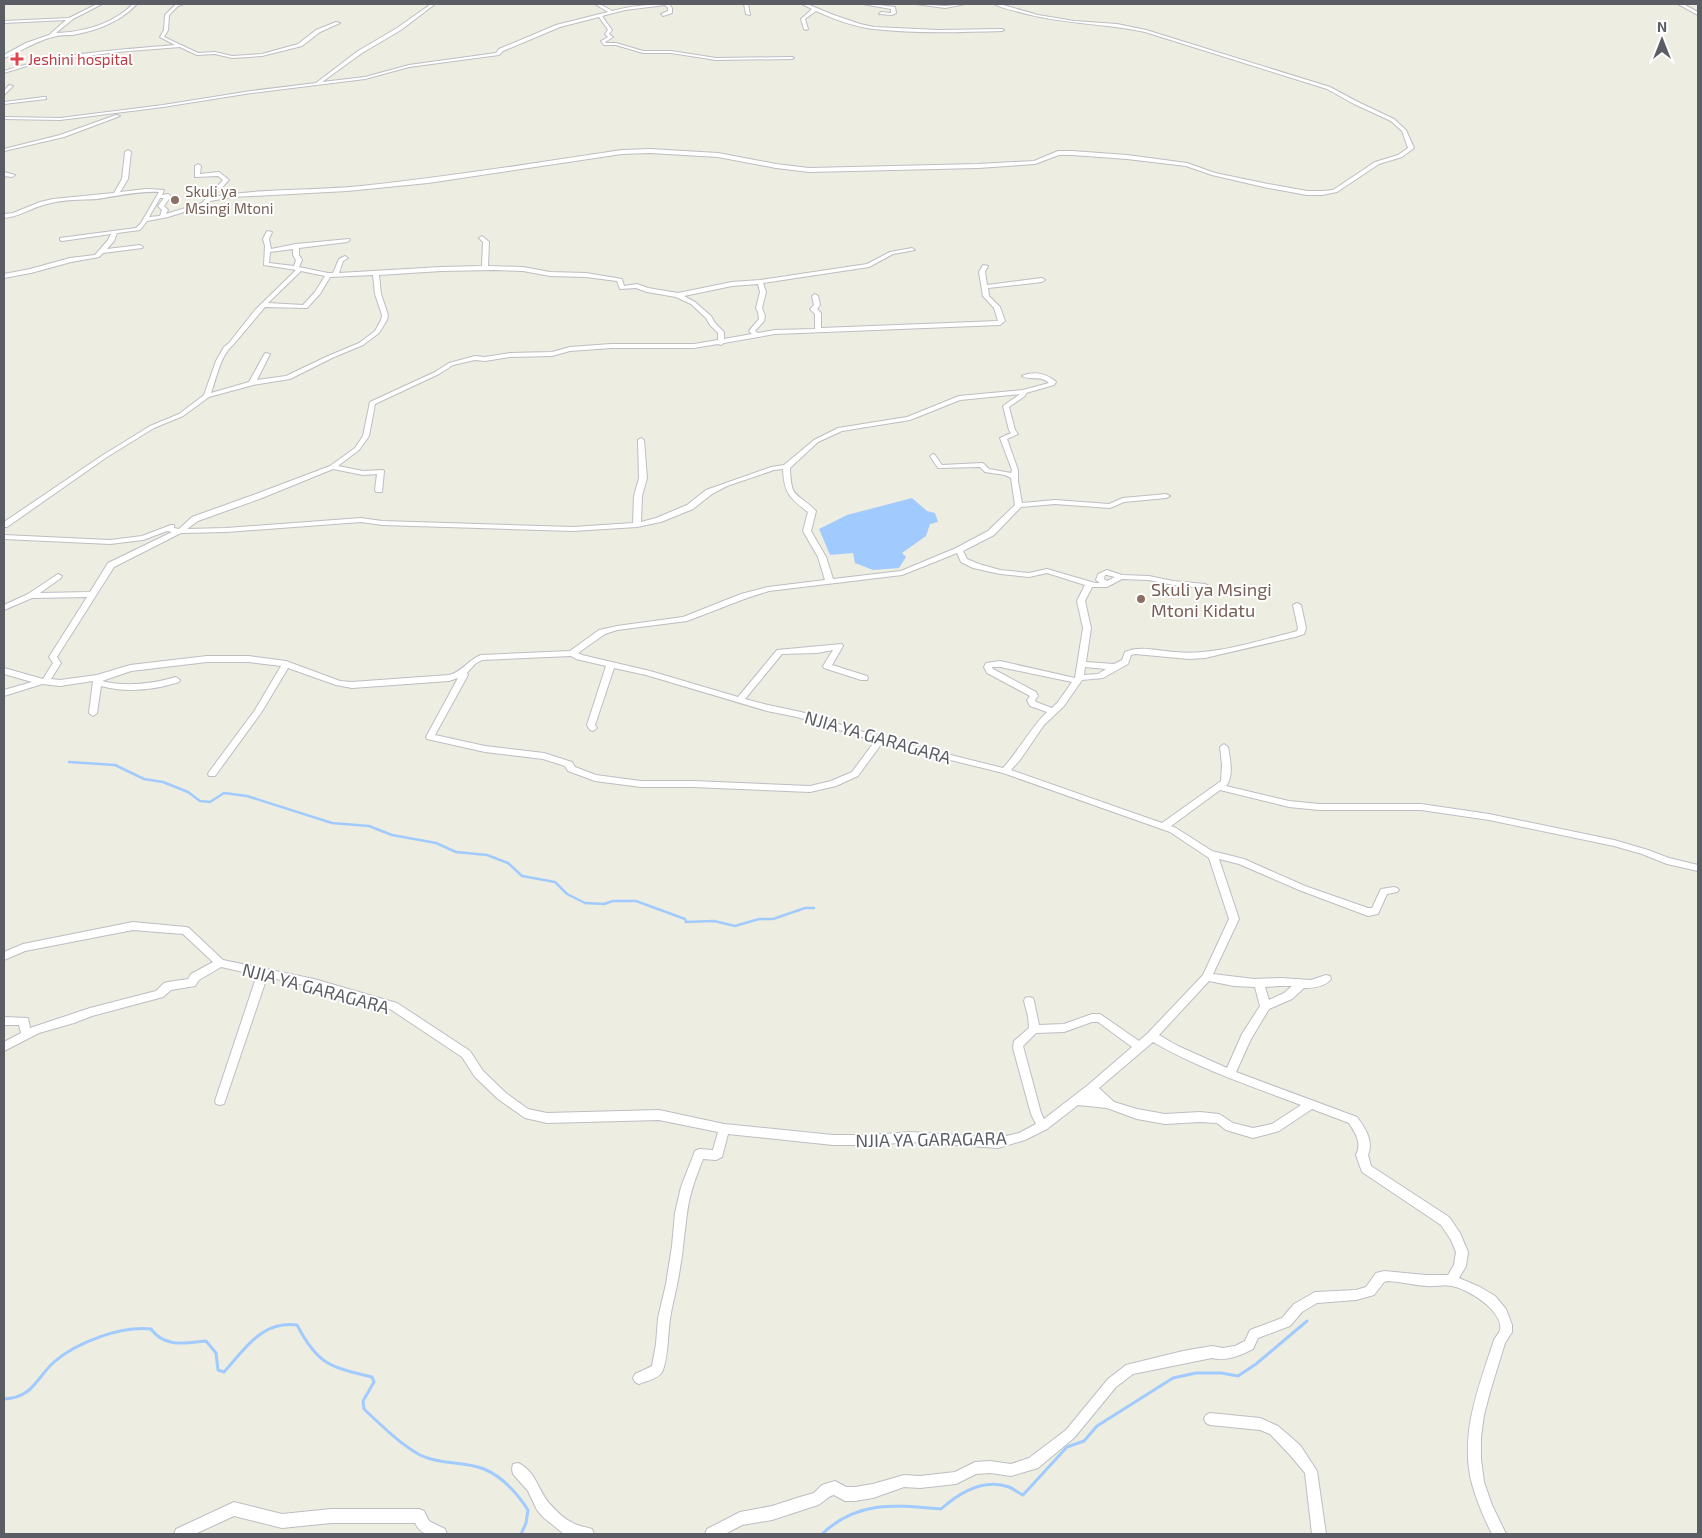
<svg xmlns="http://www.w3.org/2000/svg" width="1702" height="1538" font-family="'Exo 2',sans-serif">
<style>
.water{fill:#a1cbff}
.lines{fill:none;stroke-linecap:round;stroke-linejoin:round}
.stream-far1{stroke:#a1cbff;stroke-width:2.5}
.stream{stroke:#a1cbff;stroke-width:3}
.minor-casing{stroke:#bcbec4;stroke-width:2}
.minor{fill:#fff;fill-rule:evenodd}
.health-dot{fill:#e0444e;stroke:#fff;stroke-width:2}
.education-dot{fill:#8d6e63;stroke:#fff;stroke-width:2}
.labels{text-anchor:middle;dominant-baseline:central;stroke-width:4;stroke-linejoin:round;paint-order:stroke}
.far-health-label{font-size:15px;fill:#be3a42;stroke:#fff;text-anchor:start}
.far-education-label{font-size:15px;fill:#785e54;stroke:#fff;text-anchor:start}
.education-label{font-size:18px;fill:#785e54;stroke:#fff;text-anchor:start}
.street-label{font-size:18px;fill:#5a5d64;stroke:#fff}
</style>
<rect width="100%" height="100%" fill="#eeede1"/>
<!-- water -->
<path class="water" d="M912,498l15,13 8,2 3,9 -8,2 -4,12 -24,17 4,4 -7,11 -26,2 -18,-7 -2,-10 -23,2 -11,-26 28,-14z"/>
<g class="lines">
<!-- stream-far1 -->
<path class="stream-far1" d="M69,762l46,3 29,14 19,3 25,10 12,9 10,1 14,-9 23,3 85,27 37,3 23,9 44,8 20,9 31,3 21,8 14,13 33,6 12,12 18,9 19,1 9,-3h23l49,18 1,3 28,-1 21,5 24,-7h14l32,-11h9"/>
<!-- stream -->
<g class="stream">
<path d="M4,1399c29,-1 32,-21 50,-37 23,-20 67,-36 97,-33 14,19 34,14 55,12l10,12 2,17 6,2c22,-24 37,-51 73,-47 21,40 33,42 75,52l2,5 -11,19 1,8c16,15 37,36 56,46 20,10 44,6 64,14 19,8 33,24 44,41l-2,13 -5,11"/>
<path d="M822,1534c36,-34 74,-29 119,-25 18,-16 43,-31 68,-22 5,2 9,6 14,8l44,-48 17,-6 13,-15 76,-48 23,-5h25l17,3 18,-12 51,-43"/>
</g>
<defs>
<g id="minor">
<path d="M97,4h5l-29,15 -17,14c28,-1 57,-9 77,-29h4c-17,18 -41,27 -65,31 -6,0 -13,0 -19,2 -18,4 -32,15 -49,21v-3l22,-12 23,-8 17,-15 -62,3v-2l65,-3z"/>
<path d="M176,4h8l-6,2 -9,9 -1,15 -4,7 34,16 17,-1 17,4 30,-2 36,-10 18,-14 20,-8 4,1 -20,9 -18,14 -40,10 -30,2 -17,-4 -18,1 -17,-8 -63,5 -61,8 -26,5 -26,8v-2c55,-18 114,-21 171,-26l-15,-8 4,-7 1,-15z"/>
<path d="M431,4h4l-34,26 -39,23 -40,29 43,-5 44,-12 87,-12 3,-4 57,-24 52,-13 -13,-8h5l12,7c19,-5 38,-7 57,-7l3,4v5l-9,3 -2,-2 7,-3v-3l-3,-3 -40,5 -23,6 10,14 -3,4 4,3 -8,5 1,1h10l27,8h28l45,7 76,-1 2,1 -2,1 -76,1 -45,-7h-28l-27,-8h-12l-3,-4 7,-4 -3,-3 3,-4 -9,-13 -39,10 -57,24 -4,4 -90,12 -44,12 -114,14 -88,14 -103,13 -56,-1v-2l56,1 103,-13 88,-14 65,-8 42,-32 39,-23z"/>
<path d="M744,4h4l2,11 -4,-1z"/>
<path d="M802,4h5l24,10 29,10 14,3 65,3 63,-1 2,1 -2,1c-42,1 -85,3 -128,-2 -20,-2 -40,-10 -58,-18l-11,8 3,10 -2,1 -2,-1 -3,-10 11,-10z"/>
<path d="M863,4h9l23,3 1,6 -4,2 -13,-1 2,-2 10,1v-4z"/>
<path d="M916,4l29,2 20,-2 -20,4z"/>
<path d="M994,4h6l38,11 36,6 43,3 29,6 184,57 28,15 36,17 12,11 8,18 -12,9 -23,7 -42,28 -15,3h-15l-39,-7 -56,-13 -26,-9 -59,-7 -55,-4h-13l-24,9 -57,4 -169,4 -33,-4 -58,-11 -68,-4 -28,1 -194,29 -81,8 -114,6 -23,4 -4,4 -38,12 -21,4 -7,9 -23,3 -3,8 -7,8 33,-4 3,2 -1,1 -39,5 -4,4 -28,5 -40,11 -27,5v-4l26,-5 40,-11 25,-3 13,-15 3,-6 -49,7 -2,-1v-2l76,-10 5,-5 18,-31c-21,-1 -41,4 -62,7 -16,1 -33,0 -50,5 -15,3 -27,13 -43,14v-4l9,-1 27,-11 13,-3 61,-6 8,-14 3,-27 3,-2 3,2 -3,27 -8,13 26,-3 18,1 -2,5 6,-1 3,2 -7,10 4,4 -2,4 36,-11 21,-23 -5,-4 -23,1v-11l3,-2 3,2 -1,8 19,-2 10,8 -16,17c49,-9 99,-6 148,-11 88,-9 174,-23 261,-36l28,-1 68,4 58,11 33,4 169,-4 56,-3 24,-10h14l55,4 60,8 28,10 53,11 39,7h15l11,-1 42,-28 23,-7 10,-7 -6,-17 -11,-10 -37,-17 -27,-15 -182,-57c-42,-9 -84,-8 -126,-20 -8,-2 -18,-4 -25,-8zM160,198h4l-6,8 4,4 -2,6 -11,1z"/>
<path d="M1678,4h5l15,8v3z"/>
<path d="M9,85l4,1 -9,9v-4z"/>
<path d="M44,97h2v2l-42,5v-2z"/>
<path d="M116,115l4,1 -56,21 -60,14v-2l56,-14z"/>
<path d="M4,172l11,3 -3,2 -8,-1z"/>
<path d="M267,231l5,1 -3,7 2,10 25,-5 53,-5 1,1 -3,2 -48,6v7l3,5 -3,7 29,6h5l6,-14 6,-3 3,2 -5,3 -4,12 102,-6 41,-1 1,-24 -4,-4 3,-2 7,6 -1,24 35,1 27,5 36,1 36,6 2,7 13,-2 11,4 30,5 54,-11 28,-2 107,-16 23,-12 22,-4 3,2 -22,4 -24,13 -106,16 3,9 -4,16 3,8 -1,5 -9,10 3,2 17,-3 40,-1v-15l-5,-5 4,-4 -2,-9 3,-2 3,2 2,9 -3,4 4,4v15l177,-7 -4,-13 -11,-12 -4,-24 4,-7 5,1 -3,6 2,13 55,-7 3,2 -3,2 -54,6 1,8 11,11 5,14 -5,4 -225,9 -51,9 -3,2 -3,-1 -24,4h-83l-41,3 -18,5 -42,1 -25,4 -10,-1 -22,5 -14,9 -64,30 -6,32 -10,14 -21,16 25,5 20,-1 1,1 -2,21h-6l-1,-2 2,-16 -14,1 -30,-6 -71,29 -64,23 -11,8 39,-1 135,-10 21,3 191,6 60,-4 1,-27 5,-18 -1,-38 3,-2 3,2 3,38 -5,18 -1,26 15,-4 31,-13 19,-15 17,-6 48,-17 13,-2 30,-25 24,-12 69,-11 52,-21 64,-6 26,-7c-8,-8 -19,-2 -27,-7 10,-5 24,-3 33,5l1,1 -2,3 -28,8 -1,3 -16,11 6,23 3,4 -11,5 11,31v11l4,22 33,-3 54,4 14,-6 43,-4 4,2 -4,2 -42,4 -14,6 -55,-4 -34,3 -27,28 -31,16 4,8 12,5 21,6 29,3 18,-4 48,14h5l-4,-3 2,-6 9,-4 15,5 27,1 24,5 32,3 4,2 -4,2 -32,-3 -24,-5 -27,-1 -15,8h-15l-7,14 6,27 -5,34 28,2 8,-4 3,-8c14,-7 34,-1 50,0 38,4 78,-10 115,-19l7,-2 1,-3 -5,-23 4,-2 4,2 5,23 -2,6 -9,3 -90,21 -16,1 -54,-5 -4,1 -3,9 -25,14 -21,2 -18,26 -20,19 -24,35 -9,10 151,53 59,-42 1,-16 -2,-18 4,-3 4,3c2,11 6,30 -2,39l63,15 30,3h102l68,10 125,26 34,10 21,8 29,7v6l-31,-7 -25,-10 -28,-8 -125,-26 -68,-10h-102l-30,-3 -69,-17 -49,36 5,2 36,23 32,8 61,27 63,22h4l9,-19 13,-2 3,1 2,2 -2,2 -10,2 -9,20 -10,2 -69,-26 -60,-26 -20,-5 20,60 -26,55 41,5 27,-1 30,2 15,-5 4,1 1,3c-6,8 -17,9 -27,9l-12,11 -23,10 -18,30 -15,33 121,45c8,11 17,24 11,38l3,11 78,51 11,16 8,19 -2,14 -7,12 21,9 15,9 11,13 6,16v7l-7,11 -15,49 -6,23 -3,22v22l3,23 8,23 14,29h-14c-8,-16 -15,-32 -20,-50 -13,-49 7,-98 22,-144 1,-3 5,-6 6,-10 4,-19 -33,-42 -49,-44 -7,-2 -16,1 -24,0 -13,-1 -26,-4 -39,-5l-4,1 -10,13 -18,5 -39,3 -15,9 -12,14 -32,12 -5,11c-14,7 -25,12 -41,9l-79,16 -17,13 -42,51 -36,30 -27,8 -21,-3 -14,1 -20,10 -36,4 -16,-1 -31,11 -18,3h-10l-11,-6c-6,1 -10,7 -16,10l-46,15 -30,5 -17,9h-20l2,-5 33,-17 32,-6 28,-9 14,-4 8,-8 13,-4 11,6h9l18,-3 31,-9 16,1 35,-4 20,-10 15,-1 21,3 18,-6 37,-28 42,-51 18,-14 57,-14 29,-5 11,2 12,-2 10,-5 5,-11 32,-12 12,-14 21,-12 41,-2 10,-3 10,-14 8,-2 42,4h22l6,-10 2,-13 -5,-12 -10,-15 -79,-53 -6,-17c6,-12 0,-21 -7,-32l-37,-14 -33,22 -26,7 -27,-8 -9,-7 -17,-1 -35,2 -28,-5 -30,-11 -29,-3 -31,24 -22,11 -27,8 -87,-6 -40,3h-38l-105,-11 -6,23 -6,3 -13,-1c-7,18 -14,36 -16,55 -3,20 -4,40 -8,60 -2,15 -7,30 -9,45 -2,13 -2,42 -8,53 -4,7 -16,9 -23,12l-4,-2 -2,-4 2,-4 11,-5 6,-3 4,-22 2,-26 8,-34 6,-38 3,-33 6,-26 14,-36 4,-2 14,1 5,-18 -59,-12 -112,3 -22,-5 -27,-19 -23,-22 -13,-20 -72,-48 -76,-22 -47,-10 -42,124 -1,3 -4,1 -4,-1 -1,-3 42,-126 -36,-8 -22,13 -4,6 -24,4 -8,7 -71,19 -18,7 -35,10 -35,18v-9l17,-9 -2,-8h-15v-8l24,1 2,10 60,-20 66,-17 8,-8 4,-1 20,-3 3,-5 22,-12 -30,-28 -50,-4 -108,21 -21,9v-8l19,-8 110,-22 53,5 3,1 34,32 91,19 83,24 73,48 13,20 23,22 22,16 19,4 112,-3 65,14 109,11h38l40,-3 87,6 21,-5 17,-9 -5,-10 -18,-66 1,-7 15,-13 -1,-12 -4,-15 1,-3 4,-1 4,1 1,3 5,24 25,-1 28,-10h8l39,27 9,-8 55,-58 26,-56 -20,-61 -39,-26 -167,-59 -121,-30 -24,33 -22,10 -26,6 -117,-5h-52l-46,-6 -27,-10 -3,-5 -22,-7 -58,-7 -58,-13 -1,-2 32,-59 -9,3 -97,7 -16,-3 -48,-17 -27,45 -46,63h-6l-1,-2 1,-2 46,-62 26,-44 -32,-4h-42l-76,9 -29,10c24,6 50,3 74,-4l4,3 -1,2c-25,8 -53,11 -78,4l-4,27 -4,3 -4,-3 4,-32 -33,5 -18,-2 -38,12v-6l28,-8 -28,-8v-6l39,11 10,-16 -4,-6 38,-60 -55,1 -28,12v-5l24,-11 30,-20 4,2 -1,2 -21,15 50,-1 18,-29 64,-31 -5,-1 -24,9 -33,4 -106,-5v-4l106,5 32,-4 29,-11h3v3l5,1 13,-12 64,-23 74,-28 25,-18 8,-12 7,-34 65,-30 14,-9 26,-7 10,1 25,-4 42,-1 18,-5 41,-3h83l24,-4v-7l-8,-8 -4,-7 -15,-14 -15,-7 -29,-5 -11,-4 -16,1 -3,-8 -31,-4 -36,-1 -27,-5 -29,-1 -53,1 -62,4 2,19 7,21 -1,5 -8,13 -16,12 -31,13 -42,21 -37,6 -44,12 -26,19 -29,12 -47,29 -100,70h-3v-5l99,-67 47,-29 29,-12 25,-19 12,-34 8,-14 5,-4 26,-33 41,-40 -32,-5 1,-19 -2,-7zM293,249v6l3,5 -2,6 -25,-3 1,-11zM301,271l24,5 -10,16 -12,13 -35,-2zM373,275l2,19 7,21 -1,5 -6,11 -16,12 -31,13 -42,20 -29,4 13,-26 -5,-1 -16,29 -38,11c6,-16 9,-37 22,-48l32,-38 42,1 13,-14 10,-17zM758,284l2,8 -4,16 2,4 1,7 -10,12 3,3 -28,5v-7l-9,-9 -4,-7 -16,-14 -11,-6 48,-10zM1020,394l-17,12 6,24 2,3 -11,5 12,32 -1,3 -22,-4 -5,-5 -2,-1 -40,2 -7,-10 -2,-1 -3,2 8,12 42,-1 5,5 20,3 6,3 4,27 -27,26 -32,17 -55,23 -68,8 -7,-22 -15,-26 5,-20c-20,-20 -25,-11 -26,-43l28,-26 24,-11 68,-11 50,-20zM783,469c1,25 7,29 25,43l-5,19 15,26 7,23 -57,7 -27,7 -58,23 -66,9 -18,4 -29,21 -89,4c-13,5 -19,17 -32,20l-97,7 -12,-1 -54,-20 -37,-5h-42l-77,9 -33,10 -37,5 -9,-1 10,-16 -4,-6 57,-90 67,-34 45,-1 135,-10 21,3 191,6 64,-4 24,-5 32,-13 19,-15 15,-8 47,-16zM957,553l4,9 12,6 27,6 29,3 18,-4 38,12 -8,16 6,27 -8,50 -75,-17 -14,2 -2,4 3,6 43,23 -3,4 3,6 17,6c-17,17 -28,38 -44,56l-121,-30 -81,-26 -33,-7 -23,-6 37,-45 35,-1 16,-3 -10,16 1,2 37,12h6l1,-2 -1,-2 -35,-11 11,-19 -1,-2 -65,6 -39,47 -88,-26 -68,-16 -4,-2 27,-19 12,-4 70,-9 60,-23 22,-7 133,-16zM1105,575h2l8,2 -8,4 -3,-2zM571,656l5,3 30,7 -19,59 3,5 3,1 4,-3 -2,-3 19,-57 32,7 121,36 30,6 78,24 -23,31 -21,9 -21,5 -117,-5h-52l-45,-6 -21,-8 -3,-5 -28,-9 -59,-7 -50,-11 33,-60 -1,-2 8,-9 7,-4zM992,667h8l72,15 -14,20 -6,6 -16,-6 -1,-2 3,-4 -2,-4 -43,-23zM1085,667l21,2 -8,5 -14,1zM1209,981l25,5 21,1 5,19 -18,28 -15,34 -49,-22 -19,-11zM1279,986h13l-8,7 -15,7 -4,-13zM1092,1022h6l34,25 -44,38 -44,34 -3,-6 -18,-67 13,-13 28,-1zM1153,1042c46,27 98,44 148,63l-29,19 -19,4 -20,-5 -14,-9 -19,-2 -35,2 -28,-5 -23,-7 -15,-14z"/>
<path d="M1210,1413l50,5 18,8 22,19 17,26 9,63h-14l-7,-61 -15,-18 -20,-21 -10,-4 -50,-5 -4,-2 -2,-4 2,-4z"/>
<path d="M518,1463c17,7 20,27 31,40 6,7 15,16 24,20 5,3 13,4 19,6l2,5h-30l-20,-16 -7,-8 -9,-19 -15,-17 -1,-5 1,-5z"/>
<path d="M234,1502l48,12 49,-5h88l5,2 5,10 16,8 2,5c-15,1 -24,4 -32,-11h-84l-49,5 -48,-12 -39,18h-21l2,-5z"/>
</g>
</defs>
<!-- minor casing -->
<use href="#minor" class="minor-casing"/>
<!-- minor -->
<use href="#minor" class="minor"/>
</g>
<!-- markers -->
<path class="health-dot" d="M14.5 51.5h5v5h5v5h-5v5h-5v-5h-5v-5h5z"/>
<g class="education-dot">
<circle cx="175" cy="200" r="5"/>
<circle cx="1141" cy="599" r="5"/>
</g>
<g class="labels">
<!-- far-health labels -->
<g class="far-health-label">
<text x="28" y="59">Jeshini hospital</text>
</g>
<!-- far-education labels -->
<g class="far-education-label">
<text x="185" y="191">Skuli ya<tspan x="185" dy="17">Msingi Mtoni</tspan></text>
</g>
<!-- education labels -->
<g class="education-label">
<text x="1151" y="589">Skuli ya Msingi<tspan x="1151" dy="21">Mtoni Kidatu</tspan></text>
</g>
<!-- street labels -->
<g class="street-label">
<text transform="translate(878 737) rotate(16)">NJIA YA GARAGARA</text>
<text transform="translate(316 988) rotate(15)">NJIA YA GARAGARA</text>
<text transform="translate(931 1139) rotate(-1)">NJIA YA GARAGARA</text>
</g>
</g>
<!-- border -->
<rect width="1702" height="1538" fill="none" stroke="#5a5d64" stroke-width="10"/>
<!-- north arrow -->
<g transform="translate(1662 40)" stroke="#ffffff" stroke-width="4" paint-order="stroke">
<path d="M0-4L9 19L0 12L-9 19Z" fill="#5a5d64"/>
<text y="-8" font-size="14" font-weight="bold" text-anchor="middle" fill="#5a5d64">N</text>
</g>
</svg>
